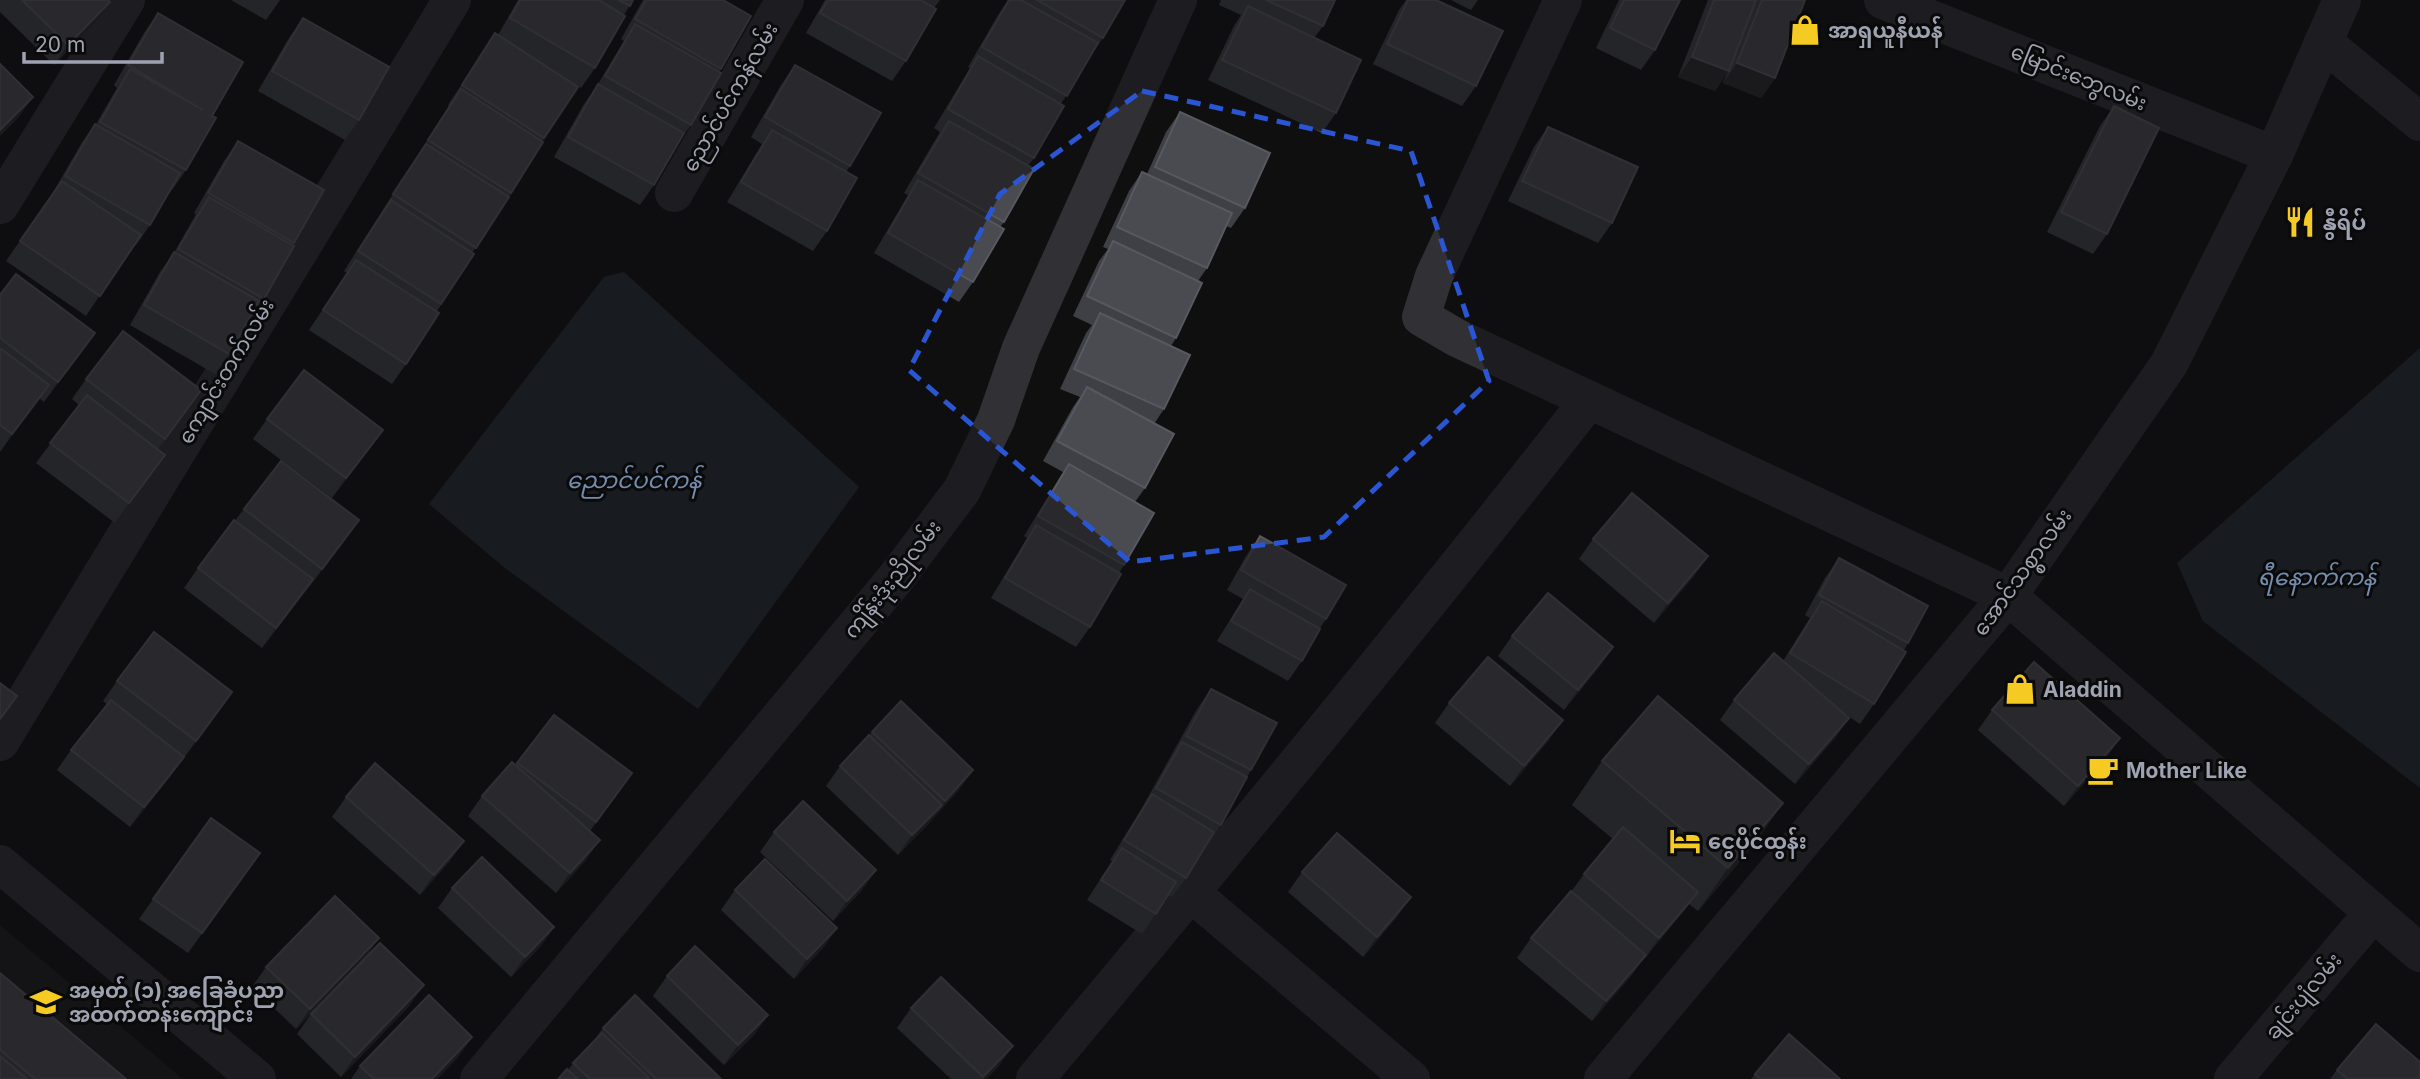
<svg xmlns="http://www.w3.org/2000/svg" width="2420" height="1079" font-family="Inter,'Noto Sans Myanmar',sans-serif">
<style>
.built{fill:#1b1b1d}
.water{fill:#252b33}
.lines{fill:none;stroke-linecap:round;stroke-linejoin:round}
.minor{stroke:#303035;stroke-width:38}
.wall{fill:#3f4045}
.shaded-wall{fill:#28282b}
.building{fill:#4a4b51;stroke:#575860;stroke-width:2}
.marked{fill:none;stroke:#2a56d4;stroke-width:5;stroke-dasharray:14 9;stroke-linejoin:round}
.labels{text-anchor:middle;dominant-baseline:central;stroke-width:6;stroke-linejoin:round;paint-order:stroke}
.poi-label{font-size:21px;font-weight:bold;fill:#9fa2b1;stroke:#0a0a0b;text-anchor:start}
.street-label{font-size:21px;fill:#9fa2b1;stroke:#0a0a0b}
.water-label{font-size:23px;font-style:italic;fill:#748cae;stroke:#0a0a0b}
</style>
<rect width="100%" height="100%" fill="#0f0f10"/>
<!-- built -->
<path class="built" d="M0,925l183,154h-183z"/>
<!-- water -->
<g class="water">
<path d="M624,272l235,215 -161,222 -193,-141 -76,-64 175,-227z"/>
<path d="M2420,348v440l-217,-167 -26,-58z"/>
</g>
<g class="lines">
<!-- minor -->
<g class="minor">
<path d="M1563,0l-129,276 -13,41 36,21 551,258 412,357"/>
<path d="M1883,0l391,155"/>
<path d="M2323,42l97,80"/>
<path d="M674,193l111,-193"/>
<path d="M0,205l126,-205"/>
<path d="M0,742l452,-742"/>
<path d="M0,864l257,215"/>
<path d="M1191,893l220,186"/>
<path d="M479,1079l416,-500 67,-89 34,-70 25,-72 157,-348"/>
<path d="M1035,1079c188,-224 374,-449 554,-679"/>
<path d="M1603,1079l405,-483 161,-232 105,-209 68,-155"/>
<path d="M2233,1079l140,-166"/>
</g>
</g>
<!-- wall -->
<g class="wall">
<path d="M0,0h108l-12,22 -42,43 -54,-53z"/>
<path d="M231,0h49l-14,20z"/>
<path d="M518,0h115l-9,15 -29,53 -14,20 -19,-11 16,10 -36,55h1l-34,55 -37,56 2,1 -37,57 -31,53 -14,20 -83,-54 38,-57 -3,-2 105,-165 -1,-1 47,-72 3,2z"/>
<path d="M643,0h80l28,16 -32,56 -28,53 -14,19 -23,41 -14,20 -86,-48 30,-53 14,-20 26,-43 -3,-2z"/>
<path d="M825,0h115l-6,8 -28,53 -14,20 -86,-48z"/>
<path d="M1008,0h117l-22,38 -14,20 -28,46 -27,54 -6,8 -24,56 -4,5 -27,55 -14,20 -85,-49 34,-58 -4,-2 36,-61 -6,-4 36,-60 -2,-1 30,-52z"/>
<path d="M1221,0h114l-12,26 -9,12 22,75 -14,20 -114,-53 26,-54 7,-11 -22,-10z"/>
<path d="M1406,0h30l40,86 -14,20 -89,-42 26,-54z"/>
<path d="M1451,0h27l-7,10z"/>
<path d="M1619,0h61l-25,50 -14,20 -45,-22z"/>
<path d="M1708,0h97l-30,78 -14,20 -38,-15 4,-10 -12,18 -37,-14z"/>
<path d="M158,13l54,103 -26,54 -14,20 -2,-1 -20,36 -14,20 -2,-1 -48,72 -80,-55 45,-65 30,-52 14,-20h1l21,-36 -3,-3 30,-52z"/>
<path d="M303,18l56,102 -14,20 -87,-49 31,-53z"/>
<path d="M795,65l55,101 -4,6 -19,59 -14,20 -86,-49 35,-58 -11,-7 30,-52z"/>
<path d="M2114,106l-7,128 -14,20 -46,-22 53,-106z"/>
<path d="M1180,112l65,96 -14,20 -5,-2 -19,42 -9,13 -22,57 -5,8 -7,63 -10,15 -9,64 -10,14 -11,63 -5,8 -29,54 -14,20 -85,-49 36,-60 -3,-2 39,-64 -20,-11 30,-54 7,-10 -20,-8 26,-56 6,-8 -19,-9 26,-55 9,-12 -5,-2 26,-56 13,-19 5,2 19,-42z"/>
<path d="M1548,127l64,96 -14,20 -90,-42 26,-54z"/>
<path d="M238,141l86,49 -32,55 -28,54 -14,19 -21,36 -14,20 -85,-49 30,-53 14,-19 22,-39 -2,-1 30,-52z"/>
<path d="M0,295l95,38 -51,69 -5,-4 -39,54z"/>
<path d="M86,379l101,31 -29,39 7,6 -50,68 -79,-60 43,-58 -7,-6z"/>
<path d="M267,419l116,11 -51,68 -79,-59z"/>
<path d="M244,509l115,11 -14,20 -83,108 -78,-60 14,-20z"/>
<path d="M1260,536l66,83 -6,9 -18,33 -14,20 -71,-40 26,-42 -16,-9 19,-34z"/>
<path d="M1593,539l115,17 -14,20 -40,47 -75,-64z"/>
<path d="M1839,558l69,85 -34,61 -14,20 -15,-10 4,4 -14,20 -40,46 -75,-64 14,-20 49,-39 27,-43 -5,-3 20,-37z"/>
<path d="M1512,636l101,11 -14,20 -35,43 -66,-54z"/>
<path d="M117,681l115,11 -62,85 -40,50 -73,-57 14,-20 36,-46 -4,-3z"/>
<path d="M1211,689l40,81 -4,7 -26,48 -14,20 -1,-1 -20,34 -14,19 -4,-2 -26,39 -55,-34 25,-39 -2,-1 32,-52 55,-99z"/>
<path d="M1449,703l100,37 -39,46 -75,-63z"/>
<path d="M1992,710l128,28 -14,20 -42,48 -86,-76z"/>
<path d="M554,715l78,58 -42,58 -4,29 -30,33 -88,-77 14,-20 33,-31z"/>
<path d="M872,732l87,58 -61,65 -72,-69 14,-20z"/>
<path d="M1602,761l181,42 -30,43 -55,65 -9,-7 -44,54 -1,-1 -12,18 -40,46 -75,-63 14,-20 40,-46 13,-18 29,-35 -41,-34z"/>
<path d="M346,797l104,64 -30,34 -88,-78z"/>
<path d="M211,818l49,35 -72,100 -49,-34z"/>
<path d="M774,832l102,38 -14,20 -29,31 -73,-69z"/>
<path d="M1302,872l95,45 -34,40 -75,-65z"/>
<path d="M452,888l102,39 -14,20 -29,30 -73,-69z"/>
<path d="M735,890l102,38 -14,20 -29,31 -73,-69z"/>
<path d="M379,938l-14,20 -69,71 -44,-42 14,-20z"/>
<path d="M0,973l126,106h-126z"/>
<path d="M667,976l101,39 -14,20 -30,30 -71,-69z"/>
<path d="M410,1005l-69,72 -44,-43 14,-20z"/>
<path d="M911,1008l88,58 -13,13h-35l-54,-51z"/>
<path d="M603,1028l118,51h-163l10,-9 5,-7 19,-20z"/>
<path d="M472,1037l-14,20 -21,22h-86l9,-13z"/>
<path d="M2337,1070l83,9h-90z"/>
<path d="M1755,1074l85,5h-89z"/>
</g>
<!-- shaded-wall -->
<g class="shaded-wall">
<path d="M110,2l-14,20 -42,43 14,-20z"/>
<path d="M1692,57l37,14 -14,20 -37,-14z"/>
<path d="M1737,63l38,15 -14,20 -38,-15z"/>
<path d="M33,97l-14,20 -19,19v-6z"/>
<path d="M95,333l-14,20 -37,49 14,-20z"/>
<path d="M49,385l-14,20 -35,47 12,-18z"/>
<path d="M383,430l-14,20 -37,48 14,-20z"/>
<path d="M165,455l-14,20 -36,48 14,-20z"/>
<path d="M359,520l-14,20 -37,49 14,-20z"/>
<path d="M1708,556l-14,20 -40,47 14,-20z"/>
<path d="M313,579l-14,20 -37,49 14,-20z"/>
<path d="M1613,647l-14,20 -35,43 14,-20z"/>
<path d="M232,692l-14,20 -36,49 14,-20z"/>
<path d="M1849,718l-14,20 -40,46 14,-20z"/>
<path d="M1563,720l-14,20 -39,46 14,-20z"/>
<path d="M2120,738l-14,20 -42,48 14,-20z"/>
<path d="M184,757l-14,20 -40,50 14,-20z"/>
<path d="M973,770l-14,20 -28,31 14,-20z"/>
<path d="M1783,803l-30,43 -55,65 30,-43z"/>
<path d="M942,805l-14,20 -30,30 14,-20z"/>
<path d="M600,840l-14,20 -30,33 14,-20z"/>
<path d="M464,841l-14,20 -30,34 14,-20z"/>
<path d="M876,870l-14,20 -29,31 14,-20z"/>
<path d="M1698,892l-14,19 -39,47 14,-20z"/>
<path d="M1411,897l-14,20 -34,40 14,-20z"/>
<path d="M554,927l-14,20 -29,30 14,-20z"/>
<path d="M837,928l-14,20 -29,31 13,-20z"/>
<path d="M379,938l-14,20 -69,71 14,-20z"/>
<path d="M1646,955l-14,20 -40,46 14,-20z"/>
<path d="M424,985l-14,20 -69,72 14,-20z"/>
<path d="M768,1015l-14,20 -30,30 14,-20z"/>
<path d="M472,1037l-14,20 -21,22h-5z"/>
<path d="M1013,1046l-14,20 -13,13h-4z"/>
</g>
<!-- building -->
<g class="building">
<path d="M22,0h86l2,2 -42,43z"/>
<path d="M520,0h79l26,16 -30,52 -85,-50z"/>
<path d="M618,0h15l-3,6z"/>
<path d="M646,0h77l28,16 -30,53 -86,-50z"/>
<path d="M828,0h93l15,9 -30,52 -86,-48z"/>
<path d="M1009,0h12l77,43 -31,53 -85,-49z"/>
<path d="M1037,0h88l-22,38z"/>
<path d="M1266,0h69l-12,26z"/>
<path d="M1408,0h28l67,31 -27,55 -89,-42z"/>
<path d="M1624,0h56l-25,50 -45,-22z"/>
<path d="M1714,0h42l-27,71 -37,-14z"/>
<path d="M1762,0h43l-30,78 -38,-15z"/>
<path d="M1248,6l113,54 -25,53 -114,-53z"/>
<path d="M158,13l85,49 -31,54 4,2 -30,52 -86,-48 30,-53 73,41 -75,-45z"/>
<path d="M303,18l86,49 -30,53 -87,-49z"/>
<path d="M635,24l86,49 -30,52 -86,-49z"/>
<path d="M495,33l83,54 -34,51 -82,-53z"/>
<path d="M978,56l86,50 -30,52 -86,-49z"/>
<path d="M0,64l33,33 -33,33z"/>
<path d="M795,65l86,48 -31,53 -85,-49z"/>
<path d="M598,84l86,49 -30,52 -86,-48z"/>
<path d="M461,89l82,53 -32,51 -83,-53z"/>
<path d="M2114,106l45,22 -52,106 -46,-22z"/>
<path d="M1180,112l90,41 -25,55 -90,-41z"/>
<path d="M949,121l85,48 -30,53 -86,-49z"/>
<path d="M95,124l85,49 -30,52 -85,-49z"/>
<path d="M1548,127l90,40 -26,56 -90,-42z"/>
<path d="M772,130l85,48 -30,53 -86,-49z"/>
<path d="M238,141l86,49 -30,53 -86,-50z"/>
<path d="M426,144l83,53 -33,51 -83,-54z"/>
<path d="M1142,172l90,41 -25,55 -90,-41z"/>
<path d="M918,180l86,49 -31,53 -85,-49z"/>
<path d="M62,181l79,54 -41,61 -80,-55z"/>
<path d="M209,197l85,49 -30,53 -86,-50z"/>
<path d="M391,200l83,54 -33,50 -83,-53z"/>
<path d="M1113,241l89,42 -26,55 -89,-42z"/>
<path d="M174,252l85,49 -30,53 -85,-49z"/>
<path d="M356,260l83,53 -33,51 -83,-54z"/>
<path d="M16,274l79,59 -37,49 -58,-44v-43z"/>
<path d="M1100,313l90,42 -26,54 -90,-40z"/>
<path d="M123,331l78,59 -36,49 -79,-60z"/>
<path d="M0,348l49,37 -37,49 -12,-9z"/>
<path d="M304,370l79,60 -37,48 -79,-59z"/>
<path d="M1087,387l87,47 -29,54 -88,-47z"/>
<path d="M87,395l78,60 -36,48 -79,-60z"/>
<path d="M281,461l78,59 -37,49 -78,-60z"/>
<path d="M1069,464l85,49 -30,52 -86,-49z"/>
<path d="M1632,493l76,63 -40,47 -75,-64z"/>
<path d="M234,520l79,59 -37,49 -78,-60z"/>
<path d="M1036,525l85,49 -31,53 -85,-49z"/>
<path d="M1260,536l86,49 -20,34 -85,-49z"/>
<path d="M1839,558l89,48 -20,37 -89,-48z"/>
<path d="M1250,589l70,40 -18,32 -71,-40z"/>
<path d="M1548,593l65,54 -35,43 -66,-54z"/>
<path d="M1822,601l84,51 -32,52 -84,-51z"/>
<path d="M154,632l78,60 -36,49 -79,-60z"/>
<path d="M1774,653l75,65 -40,46 -75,-64z"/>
<path d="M1488,657l75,63 -39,46 -75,-63z"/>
<path d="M2034,662l86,76 -42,48 -86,-76z"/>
<path d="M0,683l17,13 -17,23z"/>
<path d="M1211,689l66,34 -26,47 -65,-34z"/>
<path d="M1658,696l125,107 -55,65 -126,-107z"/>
<path d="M111,700l73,57 -40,50 -73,-57z"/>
<path d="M901,701l72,69 -28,31 -73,-69z"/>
<path d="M554,715l78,58 -36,49 -79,-59z"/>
<path d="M869,735l73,70 -30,30 -72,-69z"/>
<path d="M1182,742l65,35 -26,48 -65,-37z"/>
<path d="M512,762l88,78 -30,33 -88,-77z"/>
<path d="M375,763l89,78 -30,34 -88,-78z"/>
<path d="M1152,794l62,38 -28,46 -62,-38z"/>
<path d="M803,801l73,69 -29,31 -73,-69z"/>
<path d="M211,818l49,35 -58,80 -49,-34z"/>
<path d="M1623,827l75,65 -39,46 -75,-64z"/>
<path d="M1337,833l74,64 -34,40 -75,-65z"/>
<path d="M1122,848l54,34 -20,32 -55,-34z"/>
<path d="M482,857l72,70 -29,30 -73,-69z"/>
<path d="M765,859l72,69 -30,31 -72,-69z"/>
<path d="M1571,891l75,64 -40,46 -75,-63z"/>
<path d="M335,896l44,42 -69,71 -44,-42z"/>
<path d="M380,943l44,42 -69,72 -44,-43z"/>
<path d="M695,946l73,69 -30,30 -71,-69z"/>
<path d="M0,973l126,106h-91l-35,-29z"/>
<path d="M941,977l72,69 -30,31 -72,-69z"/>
<path d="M429,995l43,42 -40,42h-58l-14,-13z"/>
<path d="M635,995l86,84h-65l-53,-51z"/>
<path d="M2376,1024l44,38v17h-73l-10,-9z"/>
<path d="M602,1033l48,46h-60l-17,-16z"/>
<path d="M1789,1034l51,45h-80l-5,-5z"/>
<path d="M0,1056l27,23h-27z"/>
<path d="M567,1069l11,10h-20z"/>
</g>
<!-- marked area -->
<path d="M0 0H2420V1079H0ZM1142,91l269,60 78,230 -165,156 -194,25 -221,-192 91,-176z" fill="#0f0f10" fill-opacity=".55" fill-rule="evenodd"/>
<path class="marked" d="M1142,91l269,60 78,230 -165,156 -194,25 -221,-192 91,-176z"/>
<!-- icons -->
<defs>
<symbol id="shop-bare" viewBox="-9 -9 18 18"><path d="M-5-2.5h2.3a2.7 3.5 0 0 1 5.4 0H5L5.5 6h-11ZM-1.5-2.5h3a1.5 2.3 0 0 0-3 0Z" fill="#f5ca22" stroke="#0a0a0b" stroke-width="2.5" paint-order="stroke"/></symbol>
<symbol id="restaurant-bare" viewBox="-9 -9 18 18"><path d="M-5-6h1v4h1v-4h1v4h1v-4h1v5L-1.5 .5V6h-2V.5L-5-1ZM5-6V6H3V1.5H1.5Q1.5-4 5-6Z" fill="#f5ca22" stroke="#0a0a0b" stroke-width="2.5" paint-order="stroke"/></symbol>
<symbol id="cafe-bare" viewBox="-9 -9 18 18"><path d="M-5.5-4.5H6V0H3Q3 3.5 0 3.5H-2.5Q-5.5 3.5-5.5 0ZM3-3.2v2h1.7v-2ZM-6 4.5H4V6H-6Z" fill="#f5ca22" stroke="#0a0a0b" stroke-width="2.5" paint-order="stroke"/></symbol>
<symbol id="hotel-bare" viewBox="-9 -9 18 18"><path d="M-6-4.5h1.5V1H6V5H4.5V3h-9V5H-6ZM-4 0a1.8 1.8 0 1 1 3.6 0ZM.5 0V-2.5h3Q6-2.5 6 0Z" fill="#f5ca22" stroke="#0a0a0b" stroke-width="2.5" paint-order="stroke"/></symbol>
<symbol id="school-bare" viewBox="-9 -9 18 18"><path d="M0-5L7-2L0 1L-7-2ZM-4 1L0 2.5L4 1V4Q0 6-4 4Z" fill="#f5ca22" stroke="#0a0a0b" stroke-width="2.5" paint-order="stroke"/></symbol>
</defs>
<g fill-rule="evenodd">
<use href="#shop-bare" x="1783" y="8" width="44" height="44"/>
<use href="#restaurant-bare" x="2278" y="200" width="44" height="44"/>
<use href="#shop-bare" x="1998" y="667" width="44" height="44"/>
<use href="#cafe-bare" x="2081" y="748" width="44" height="44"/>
<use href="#hotel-bare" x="1663" y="819" width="44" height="44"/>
<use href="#school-bare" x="24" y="980" width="44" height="44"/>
</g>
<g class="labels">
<!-- poi labels -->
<g class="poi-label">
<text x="1828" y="30">အာရှယူနီယန်</text>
<text x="2323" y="222">နွီရိပ်</text>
<text x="2043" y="689">Aladdin</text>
<text x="2126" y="770">Mother Like</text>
<text x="1708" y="841">ငွေပိုင်ထွန်း</text>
<text x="69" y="990">အမှတ် (၁) အခြေခံပညာ<tspan x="69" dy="24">အထက်တန်းကျောင်း</tspan></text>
</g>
<!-- street labels -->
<g class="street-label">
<text transform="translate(2079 77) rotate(22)">မြောင်းဘွေလမ်း</text>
<text transform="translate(730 97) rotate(-60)">ညောင်ပင်ကန်လမ်း</text>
<text transform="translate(226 371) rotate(-59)">ကျောင်းတက်လမ်း</text>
<text transform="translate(2022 572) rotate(-54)">အောင်သစ္စာလမ်း</text>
<text transform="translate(892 579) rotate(-52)">ကျိန်းဒုံးညိုလမ်း</text>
<text transform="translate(2303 996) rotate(-50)">ချင်းပျံလမ်း</text>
</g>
<!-- water labels -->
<g class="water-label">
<text x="634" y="480">ညောင်ပင်ကန်</text>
<text x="2317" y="577">ရီနောက်ကန်</text>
</g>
</g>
<!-- scale -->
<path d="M24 52v10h138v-10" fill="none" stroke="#9fa2b1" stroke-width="3.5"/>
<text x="35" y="52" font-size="21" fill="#9fa2b1" stroke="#0a0a0b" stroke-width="5" paint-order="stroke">20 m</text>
</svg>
